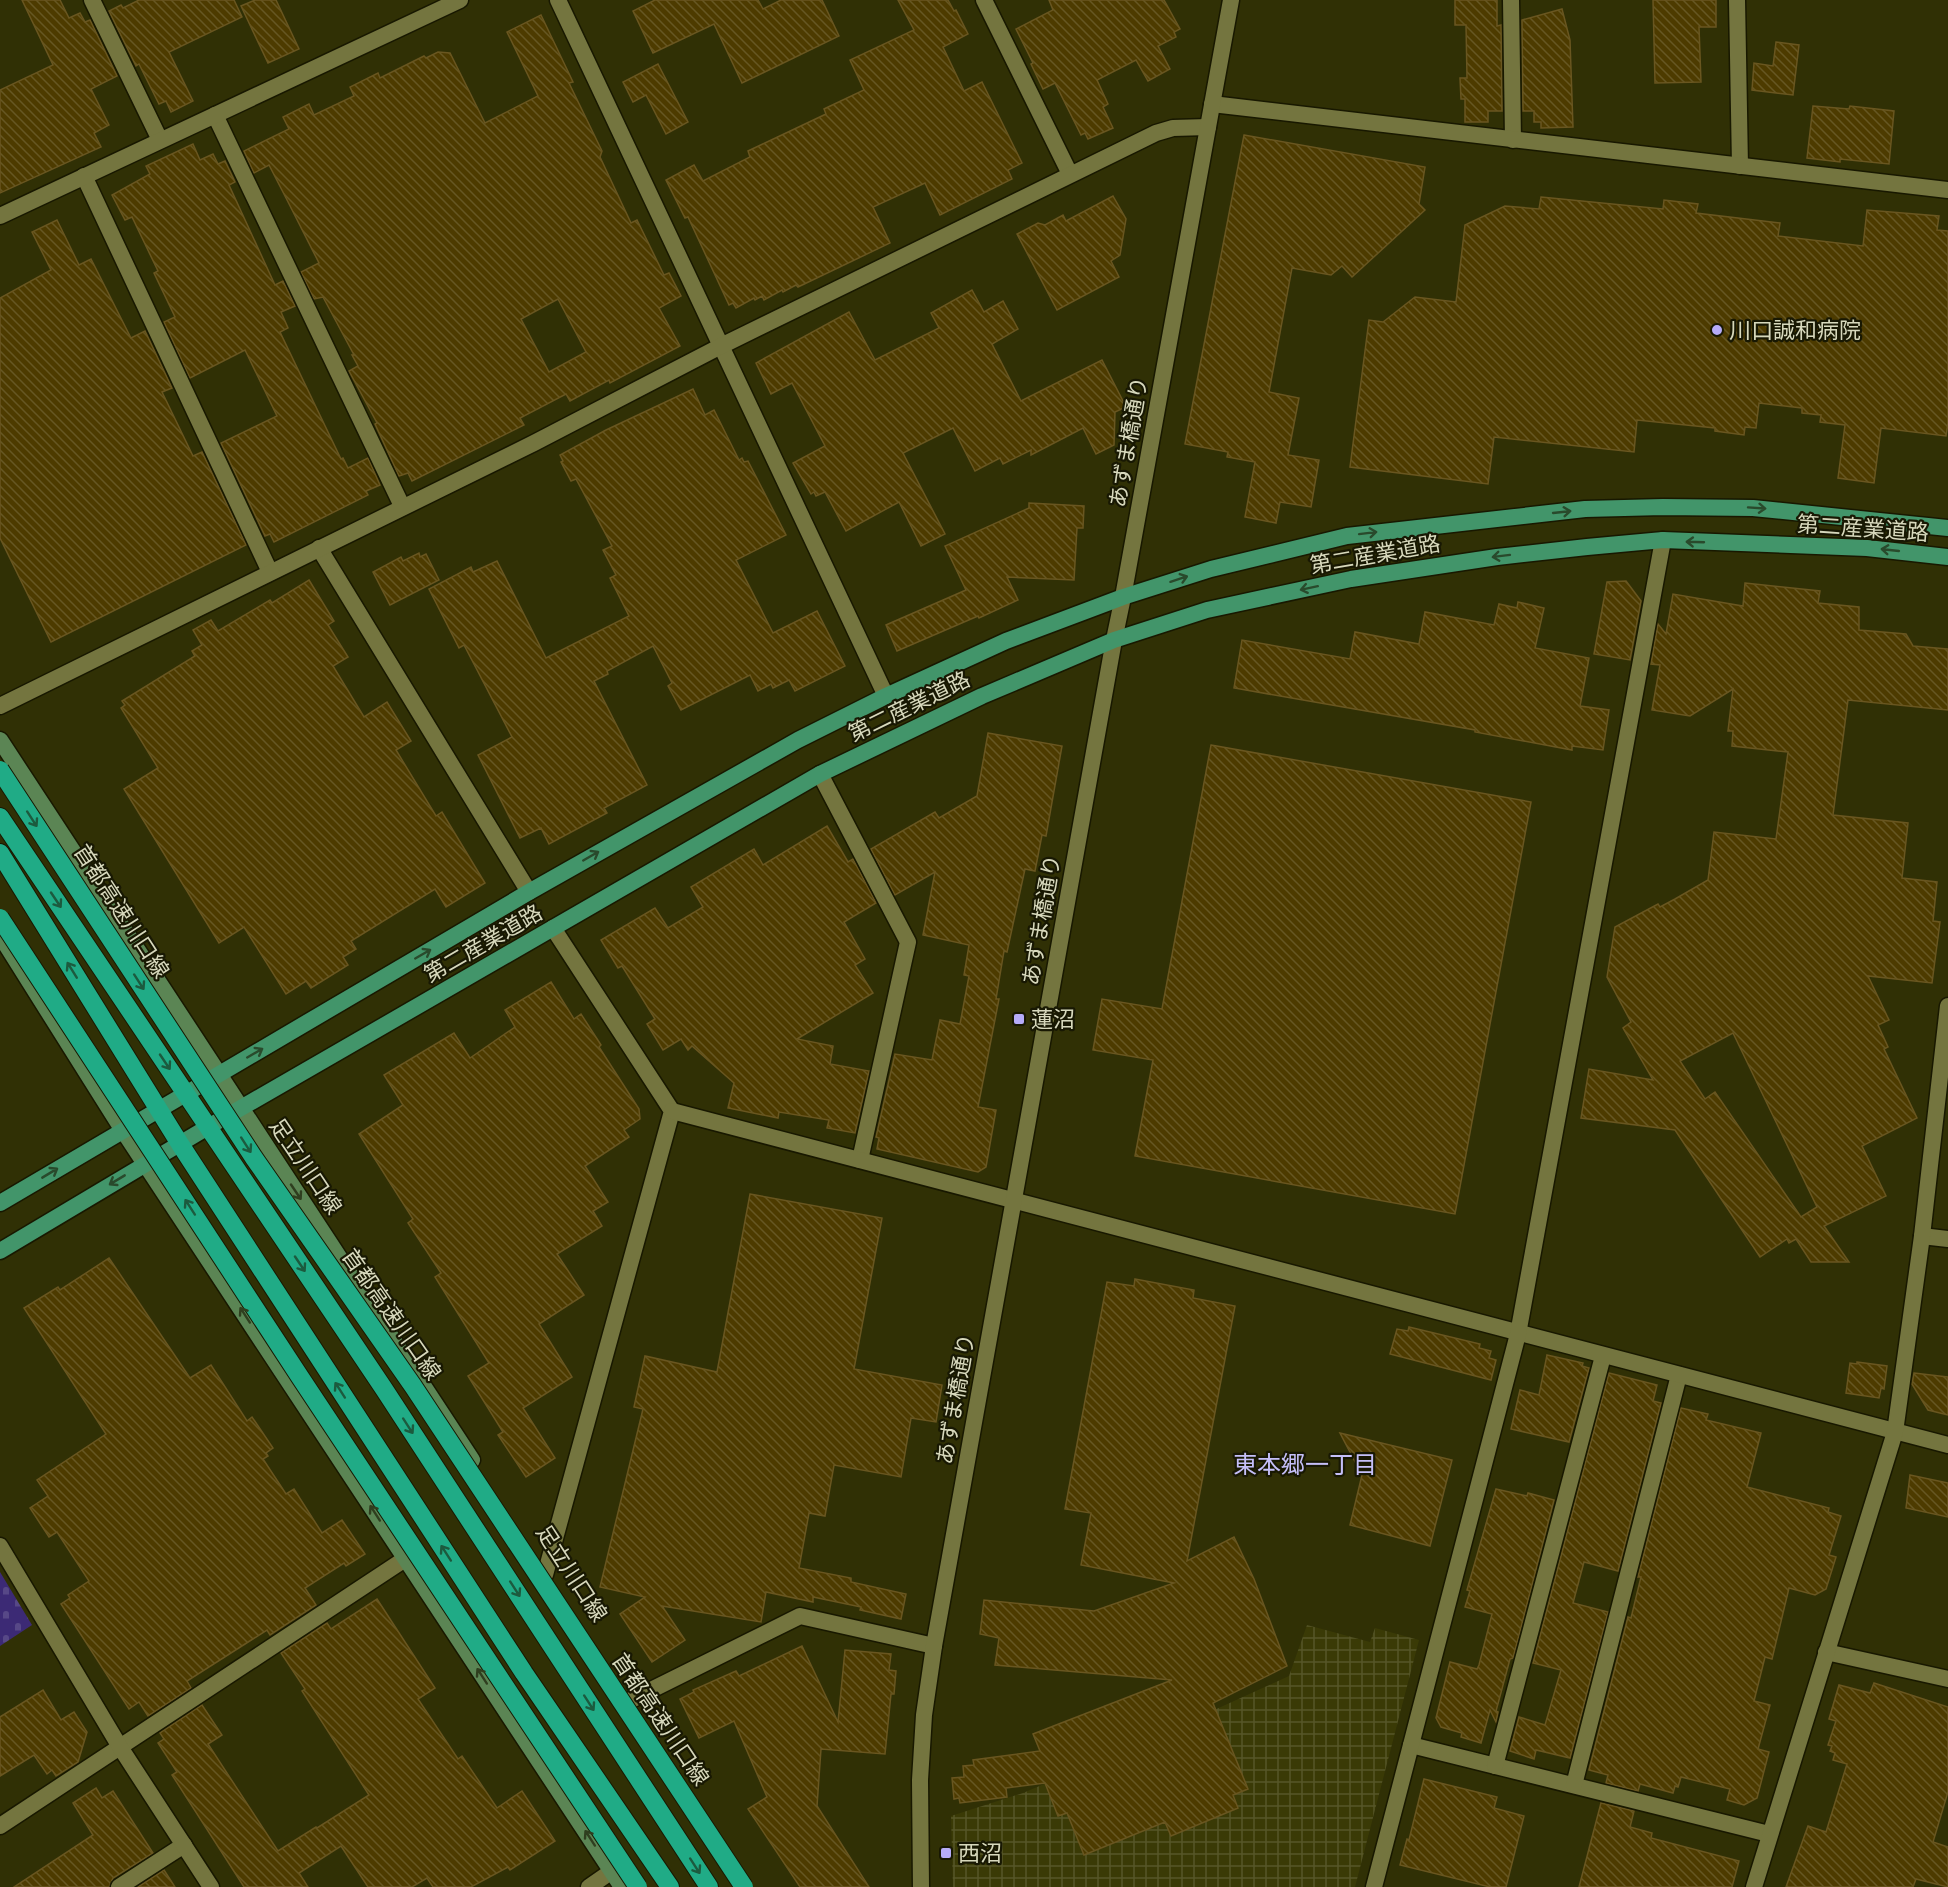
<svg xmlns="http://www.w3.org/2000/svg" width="1948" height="1887" font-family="'Titillium Web','Noto Sans JP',sans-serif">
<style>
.industrial{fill:url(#industrial-grid)}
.cemetery{fill:url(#cemetery-stones)}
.building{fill:url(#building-back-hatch);stroke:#695620;stroke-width:1.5;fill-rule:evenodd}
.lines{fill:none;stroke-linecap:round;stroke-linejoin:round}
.minor-casing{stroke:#181800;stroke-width:19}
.tertiary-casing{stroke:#181800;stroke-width:19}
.secondary-casing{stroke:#181800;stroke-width:19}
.primary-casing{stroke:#181800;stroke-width:19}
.motorway-casing{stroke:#181800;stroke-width:20}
.minor{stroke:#74753f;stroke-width:16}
.tertiary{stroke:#74753f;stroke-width:16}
.secondary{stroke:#5b8554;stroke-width:16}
.primary{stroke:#42956a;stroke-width:16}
.motorway{stroke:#20ab86;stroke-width:18}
.motorway-bridge-casing{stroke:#181800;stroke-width:20;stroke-linecap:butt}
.motorway-bridge{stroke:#20ab86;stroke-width:18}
.oneway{stroke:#294a2c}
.oneway2{stroke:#1c5a3e}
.oneway3{stroke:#2f3e1f}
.poi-dot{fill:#b6acf8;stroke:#181803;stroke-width:2}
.labels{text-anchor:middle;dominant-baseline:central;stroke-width:4.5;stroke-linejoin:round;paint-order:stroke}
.poi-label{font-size:22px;fill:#d7d8bc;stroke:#181803;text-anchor:start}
.street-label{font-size:22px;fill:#d7d8bc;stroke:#181803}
.neighbourhood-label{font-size:24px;fill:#c5bff8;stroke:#181803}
</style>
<defs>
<pattern id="industrial-grid" width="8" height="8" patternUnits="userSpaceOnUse" patternTransform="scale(1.5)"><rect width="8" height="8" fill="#3a3a06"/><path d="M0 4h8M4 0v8" fill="none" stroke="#565628"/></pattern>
<pattern id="cemetery-stones" width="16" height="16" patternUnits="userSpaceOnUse" patternTransform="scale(1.5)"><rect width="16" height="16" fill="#3c2a75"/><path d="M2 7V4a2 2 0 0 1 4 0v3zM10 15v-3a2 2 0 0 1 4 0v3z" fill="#574887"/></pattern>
<pattern id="building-back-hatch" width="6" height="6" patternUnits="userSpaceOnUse" patternTransform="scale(1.5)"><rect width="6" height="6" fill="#4d3b00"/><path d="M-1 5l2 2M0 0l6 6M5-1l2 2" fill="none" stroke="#665723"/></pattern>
</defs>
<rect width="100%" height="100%" fill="#303005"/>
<!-- industrial -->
<path class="industrial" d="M1307,1625l63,17 5,-14 44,12 -64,247h-402l-2,-71 72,-23 134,-57 132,-60z"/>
<!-- cemetery -->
<path class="cemetery" d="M0,1572l32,53 -32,21z"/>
<!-- building -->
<g class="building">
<path d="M22,0h38l9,18 11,-5 5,9 5,-2 27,56 -26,13 18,36 -15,8 7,14 -101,46v-103l53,-25z"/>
<path d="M139,0h95l8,17 -73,35 24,49 -22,11 -5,-11 -7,3 -20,-40 -3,2 -27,-55 12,-6 2,3z"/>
<path d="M255,0h21l23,49 -31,14 -27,-57z"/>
<path d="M655,0h103l5,9 18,-9h41l17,36 -97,47 -28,-59 -61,29 -20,-42z"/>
<path d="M898,0h50l6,11 2,-1 12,24 -25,13 21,44 18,-9 40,81 -14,7 4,9 -72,36 -15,-32 -52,24 17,36 -92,44 -2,-2 -13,7 -1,-2 -18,10 -2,-4 -7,4 -1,-2 -18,10 -3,-5 -4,2 -41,-88 -3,1 -19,-38 28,-15 9,16 47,-24 -2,-6 78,-37 -2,-5 40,-19 -14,-30 64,-30z"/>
<path d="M1049,0h115l16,29 -6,3 2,5 -18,9 12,23 -22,12 -12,-21 -39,20 11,24 -5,3 10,21 -25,11 -3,-6 -4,2 -26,-52 -12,6 -12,-25 2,-1 -17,-34 37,-19z"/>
<path d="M1455,0h42v26l4,-1 1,86h-14v11h-23v-23h-4l-1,-21h7l-1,-53h-11z"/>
<path d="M1653,0h63v27h-17l2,55 -46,1z"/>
<path d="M1562,9l8,31 3,87 -32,1v-6h-7v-11h-11l-1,-91z"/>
<path d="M541,15l32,67 -4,1 33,68 -2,6 31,66 6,-3 27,55 5,-2 12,23 -22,12 21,38 -70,37 -1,-3 -39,21 -4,-7 -46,24 4,7 -112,56 -4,-8 -9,3 -24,-52 2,-1 -28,-52 9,-5 -6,-11h2l-31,-58 -9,2 -13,-27 18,-9 -33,-65 -17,-33 -15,8 -10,-22 45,-22 -6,-12 26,-13 5,11 40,-19 -4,-9 28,-14 2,5 44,-22 2,2 12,-6 12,1 35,70 53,-27 -31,-64zM558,299l28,53 -37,20 -28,-53z"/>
<path d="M1776,42l23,3 -6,50 -41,-5 2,-27 19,3z"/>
<path d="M658,64l30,58 -22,12 -20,-39 -13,7 -10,-20z"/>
<path d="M1813,106l36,3 1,-3 44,5 -5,53 -49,-5v3l-33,-4z"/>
<path d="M1244,135l181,32 -6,37 6,6 -73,67 -10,-11 -11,9 -39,-7 -23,124 30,6 -11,57 31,5 -8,47 -31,-5 -4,21 -31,-6 10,-55 -28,-5 1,-5 -43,-8z"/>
<path d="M193,144l7,16 13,-6 5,10 7,-3 10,21 -6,3 46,100 8,-4 12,25 -14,6 7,16 -8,4 61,127 2,-1 5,10 20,-10 12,27 -14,6 2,4 -94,47 -4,-8 -5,2 -44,-93 56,-27 -32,-66 -55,28 -26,-56 11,-5 -21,-44 4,-2 -26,-54 -7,3 -13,-25 38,-21 -4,-8z"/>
<path d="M1113,196l13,23 -6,36 -9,6 8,16 -62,33 -40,-76 21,-11 7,2 18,-10 3,6z"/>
<path d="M1541,197l122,12 1,-9 34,4 -2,9 84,10 -2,13 85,10 4,-36 72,6 -2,14 11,1v192l-2,13 -65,-8 -7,55 -36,-5 7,-53 -25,-3 1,-7 -19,-2v-5l-43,-5 -3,25 -11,-1 -1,8 -29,-4v-3l-78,-8 -3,32 -140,-15 -6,47 -138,-17 19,-147 14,2 32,-25 41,5 9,-77 40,-19 34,3z"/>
<path d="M57,220l22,45 12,-6 40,79 14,-7 27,57 -10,4 31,64 9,-4 44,93 -195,97 -51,-104v-240l51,-28 -19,-38z"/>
<path d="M972,290l12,22 19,-11 15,28 -26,15 29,57 81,-41 24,47 -11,5 -1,33 -18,9 -13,-26 -52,27v-5l-28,14 -3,-6 -25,13 -22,-43 -50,25 42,81 -24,12 -22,-44 -53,29 -21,-39 -9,4 -2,-4 -3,2 -18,-31 32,-17 -33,-63 -21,11 -15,-31 93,-51 26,48 64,-32 -8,-15z"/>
<path d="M693,389l12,26 9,-5 25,50 3,-2 2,4 4,-1 38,74 -50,25 37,73 44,-22 28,55 -50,25 -6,-11 -16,8 -2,-4 -13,7 -8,-16 -69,35 -13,-24 4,-3 -19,-37 -46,25 1,3 -14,7 53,104 -43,23 3,5 -58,31 -8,-16 -21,10 -42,-83 34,-18 -48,-92 -5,3 -30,-59 42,-22 2,5 24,-11 49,97 83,-42 -19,-38 6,-3 -13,-25 9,-4 -36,-67 -5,2 -10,-19 2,-1 -3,-6 46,-25z"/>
<path d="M1029,503l55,3 -1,22h-6l-3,52 -67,-3 11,23 -39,18 -1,-2 -81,35 -11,-26 80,-35 -21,-44 84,-38z"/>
<path d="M419,553l1,4 6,-3 13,26 -49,25 -17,-33 28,-15 2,4z"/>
<path d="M309,580l25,41 -6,4 20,32 -15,9 31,51 23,-15 24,39 -15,9 40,66 6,-4 43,71 -39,24 -11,-18 -84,52 5,8 -13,8 5,8 -37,23 -5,-7 -20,13 -42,-67 -25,16 -95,-154 34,-21 -37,-60 4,-3 -3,-4 73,-45 -3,-5 10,-6 -9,-15 18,-10 7,11 52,-31 2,3z"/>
<path d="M1626,581l15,20 -11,59 -36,-6 13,-72z"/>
<path d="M1745,583l75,8 -2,12 41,4v23l47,4 7,12 35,3v61l-100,-10 -15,115 75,8 -6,55 35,4 -4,39 7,1 -8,61 -64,-7 21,44 -11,5 10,22 -4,2 33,69 -55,28 24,50 -62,30 25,36h-38l-15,-23 -7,4 -2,-4 -27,18 -85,-127 -94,-12 8,-49 64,11 -30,-52 8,-6 -24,-45 8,-50 43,-23 2,3 15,-8 33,-19 6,-48 62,7 12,-87 -56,-6 1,-15h-5l5,-42 -43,27 -38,-6 8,-45 -9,-1 7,-40 8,10 7,-40 70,12zM1733,1033l84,174 -16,10 -86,-125 -10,7 -25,-38z"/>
<path d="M1518,602l26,6 -9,40 54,10 -9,48 29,4 -6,40 -31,-4v4l-97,-18v-2l-241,-42 8,-48 108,19 5,-27 64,12 6,-32 69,13 5,-21 18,4z"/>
<path d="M988,733l74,13 -16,90 -4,-1 -7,36 -10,-2 -18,83 -3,-1 -8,48h3l-21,108 18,3 -10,57 -8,5 -101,-23 2,-11 -3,-1 19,-83 37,6 8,-40 20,4 9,-48 -5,-1 5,-30 -46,-10 12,-63 -40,23 -24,-46 64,-37 4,6 38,-22z"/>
<path d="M1211,745l320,57 -76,412 -320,-58 18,-96 -60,-10 9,-51 60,10z"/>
<path d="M827,826l21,36 5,-3 23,44 -32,19 21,37 -10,6 18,28 -76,46 36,7 -3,18 39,7 -14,62 -28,-5 2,-8 -50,-8 -1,6 -50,-10 6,-25 -42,-37 -4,4 -7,-11 -18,11 -16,-26 8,-5 -33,-53 -4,2 -17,-28 54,-32 13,20 35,-21 -12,-20 63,-38 9,16z"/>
<path d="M551,982l23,37 7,-5 20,31 -2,2 40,62 1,10 -16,11 5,7 -44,29 23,36 -15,9 9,15 -45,28 27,41 -45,29 33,53 -49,31 32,50 -29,19 -28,-42 5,-3 -35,-56 21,-13 -54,-86 6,-4 -33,-50 5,-4 -54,-85 44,-29 -19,-30 70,-42 16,25 45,-31 -10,-17z"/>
<path d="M750,1194l132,24 -28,151 88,16 -6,37 -25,-4 -10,59 -67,-12 -9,51 -16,-3 -10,55 52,10v4l55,12 -5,25 -41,-9 1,-3 -48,-10v5l-47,-10 -5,30 -99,-16 23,34 -33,22 -32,-48 25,-17 -45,-10 43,-178 -9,-2 11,-51 72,16z"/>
<path d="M109,1258l81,120 21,-13 36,56 5,-4 21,31 -7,5 2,3 -5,3 23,35 8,-5 28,44 20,-13 23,34 -19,12 -2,-3 -39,25 11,17 -46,30 -3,-5 -80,51 4,7 -43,28 -9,-14 -10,7 -68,-105 9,-6 -2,-3 21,-14 -32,-49 -8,5 -19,-29 18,-12 -11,-16 69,-46 -82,-126 34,-21 2,3z"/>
<path d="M1135,1279l59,11 -1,8 42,8 -48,255 47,-24 20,42 33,87 -74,37 35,86 -15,6 5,13 -67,28 -6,-14 -81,33 -17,-42 -9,3 -13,-33 -39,5 1,9 -47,6 -1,-5 -5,1 -2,-21 12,-1 -1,-11 11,-1 -1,-5 67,-9 -7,-17 139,-54 -177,-15 4,-27 -19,-4 4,-34 110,11 80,-28 -93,-18 10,-52 -26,-4 42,-227 27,4z"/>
<path d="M1409,1327l71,17 -1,4 12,3 -2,7 7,2 -5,20 -101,-26 7,-25 11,2z"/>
<path d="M1547,1355l36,8 -1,3 7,2 -20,74 -58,-13 9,-39 19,5z"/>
<path d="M1857,1362l30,4 -3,23 -3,-1 -2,10 -33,-5 4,-30 7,1z"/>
<path d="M1609,1373l48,12 -4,16 8,2 -43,168 -34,-9 -11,41 35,9 -38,146 -34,-8 -2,9 -24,-8 9,-34 26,8 16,-55 -28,-7z"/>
<path d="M1914,1373l34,4v38l-20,-5 -16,-26z"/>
<path d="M1681,1408l27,6 -2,6 55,13 -14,54 82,21 -1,4 13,4 -12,39 7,2 -10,32 -11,6 -26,-7 -17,71 -7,-2 -11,44 16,4 -12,44 11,3 -12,46 -13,7 -17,-5 3,-11 -49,-12 -3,10 -3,-1 -2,7 -33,-9 -2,7 -32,-8 2,-8 -19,-5 39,-153 3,1 10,-41h-3z"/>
<path d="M1340,1433l112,27 -22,86 -80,-21 12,-50z"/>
<path d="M1910,1475l38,8v34l-42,-9z"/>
<path d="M1496,1489l31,7 1,-3 26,7 -41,158 -3,1 -14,52 2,1 -2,10 -6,-12 -9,33 -20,-6 1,-4 -21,-6 -5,-9 14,-56 27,7 2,-4 13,-51 -27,-7 5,-16 -3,-1z"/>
<path d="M377,1599l58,89 -17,11 40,60 4,-3 35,52 25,-17 33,50 -45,29 -2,-3 -37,20h-38l-6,-9 -15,9h-44l-27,-41 -42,27 9,14h-64l-72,-112 5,-3 -19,-29 6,-4 -4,-6 42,-28 20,30 -14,9 70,107 38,-24 1,1 52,-33 -67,-104 3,-2 -24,-36 46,-30 4,6z"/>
<path d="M802,1646l36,76 7,-72 46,4 -2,16 7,1 -2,23h-3l-6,60 -64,-5 -4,57 52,81h-69l-52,-78 19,-12 -33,-76 -35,17 -19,-39 14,-7 -1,-2 43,-19 3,5z"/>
<path d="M1874,1683l74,24v85l-15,50 15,5v40l-32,-8 -3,8h-127l22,-61 18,6 21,-68 -14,-4 2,-7 -5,-2 2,-5 -4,-1 8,-24 -7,-2 10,-34 31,8z"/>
<path d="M43,1690l18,30 13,-8 13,20 -9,30 -22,14 -4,-6 -5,4 -13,-19 -34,21v-59z"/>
<path d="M1424,1779l73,18 -3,11 30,8 -18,71h-16l-90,-22 7,-26 2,1z"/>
<path d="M96,1788l6,10 11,-7 40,62 -40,25 -4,9h-95l79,-52 -20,-32z"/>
<path d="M1601,1803l33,8 -4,16 22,6 -1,5 88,23 -7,26h-153z"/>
<path d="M164,1870l11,17h-37z"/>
</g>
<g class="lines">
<defs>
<g id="minor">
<path d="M92,0l68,140"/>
<path d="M984,0l86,174"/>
<path d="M1511,0l2,140"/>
<path d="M1737,0l3,166"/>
<path d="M215,115l187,391"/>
<path d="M84,176l186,396"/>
<path d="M319,548l210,344"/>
<path d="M820,774l88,168 -48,218"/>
<path d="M1922,1236l26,3"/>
<path d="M545,1575l127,-464 -119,-183"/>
<path d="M1826,1652l122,27"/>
<path d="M629,1701l171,-85 134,30"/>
<path d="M1411,1745l358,89"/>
<path d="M1495,1766l108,-410"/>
<path d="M1574,1785l105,-410"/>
<path d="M0,1826l405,-267"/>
<path d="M119,1887l65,-42"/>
<path d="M589,1887l23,-16"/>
</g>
<g id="tertiary">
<path d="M558,0l328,696"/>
<path d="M1212,104l736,86"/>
<path d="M0,216l460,-216"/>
<path d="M0,706l534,-263 187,-97 435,-213 17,-5 35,-1"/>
<path d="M672,1111l1276,334"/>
<path d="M0,1546l120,201 91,140"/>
<path d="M921,1887l-1,-107 4,-65 10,-69 180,-1006 9,-43 108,-597"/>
<path d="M1374,1887l144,-553 145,-794"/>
<path d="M1754,1887l141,-455 27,-196 26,-230"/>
</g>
<g id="secondary">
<path d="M0,740l472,720"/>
<path d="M0,935l122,194 500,758"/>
</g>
<g id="primary">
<path d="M0,1203l529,-311 269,-152 88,-44 120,-55 117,-44 88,-28 136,-33 238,-27 78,-2 90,1 195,20"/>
<path d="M0,1251l208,-124 612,-353 162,-78 132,-56 93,-30 144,-31 146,-22 90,-10 76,-7 204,8 81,9"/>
</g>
<g id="motorway">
<path d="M0,817l384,572 325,498"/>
<path d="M0,853l180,291 344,529 146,214"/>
</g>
</defs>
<!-- minor casing -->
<use href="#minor" class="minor-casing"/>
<!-- tertiary casing -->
<use href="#tertiary" class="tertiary-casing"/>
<!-- secondary casing -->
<use href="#secondary" class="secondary-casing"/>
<!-- primary casing -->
<use href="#primary" class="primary-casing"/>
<!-- motorway casing -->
<use href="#motorway" class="motorway-casing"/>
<!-- minor -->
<use href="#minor" class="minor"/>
<!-- tertiary -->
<use href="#tertiary" class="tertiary"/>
<!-- secondary -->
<use href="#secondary" class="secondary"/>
<!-- primary -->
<use href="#primary" class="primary"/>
<!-- motorway -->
<use href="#motorway" class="motorway"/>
<defs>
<g id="motorway-bridge">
<path d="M0,770l254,388 159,228 331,501"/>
<path d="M0,918l300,459 338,510"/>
</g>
</defs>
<!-- motorway-bridge casing -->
<use href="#motorway-bridge" class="motorway-bridge-casing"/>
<!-- motorway-bridge -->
<use href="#motorway-bridge" class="motorway-bridge"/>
</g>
<!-- one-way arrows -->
<defs><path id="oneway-shaft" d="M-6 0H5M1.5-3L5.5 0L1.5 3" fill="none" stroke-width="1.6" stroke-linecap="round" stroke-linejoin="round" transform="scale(1.5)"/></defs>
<g class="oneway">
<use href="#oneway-shaft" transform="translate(1757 508) rotate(4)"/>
<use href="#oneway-shaft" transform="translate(1562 512) rotate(-6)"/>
<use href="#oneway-shaft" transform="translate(1368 533) rotate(-7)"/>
<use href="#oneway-shaft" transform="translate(1695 542) rotate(-178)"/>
<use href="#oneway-shaft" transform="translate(1890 550) rotate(-174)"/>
<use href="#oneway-shaft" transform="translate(1501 556) rotate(173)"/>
<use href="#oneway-shaft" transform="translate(1179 579) rotate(-18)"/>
<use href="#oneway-shaft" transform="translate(1309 588) rotate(168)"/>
<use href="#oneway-shaft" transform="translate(591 856) rotate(-30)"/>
<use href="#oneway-shaft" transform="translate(423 954) rotate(-30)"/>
<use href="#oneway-shaft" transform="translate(255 1053) rotate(-30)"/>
<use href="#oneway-shaft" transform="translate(50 1173) rotate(-31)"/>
<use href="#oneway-shaft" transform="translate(117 1180) rotate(149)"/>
</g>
<g class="oneway2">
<use href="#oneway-shaft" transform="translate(32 819) rotate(57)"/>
<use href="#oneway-shaft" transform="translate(56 900) rotate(56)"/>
<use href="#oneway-shaft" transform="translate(72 970) rotate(-122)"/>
<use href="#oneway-shaft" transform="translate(139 982) rotate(57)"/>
<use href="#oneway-shaft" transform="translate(165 1062) rotate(56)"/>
<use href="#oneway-shaft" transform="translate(246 1145) rotate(57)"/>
<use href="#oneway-shaft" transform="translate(190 1207) rotate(-123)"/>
<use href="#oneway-shaft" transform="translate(300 1264) rotate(56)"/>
<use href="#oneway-shaft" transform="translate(340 1390) rotate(-123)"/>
<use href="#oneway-shaft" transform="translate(408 1426) rotate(57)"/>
<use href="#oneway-shaft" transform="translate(446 1553) rotate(-123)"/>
<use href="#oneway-shaft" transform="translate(515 1589) rotate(57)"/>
<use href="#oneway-shaft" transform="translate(589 1703) rotate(57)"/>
<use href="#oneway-shaft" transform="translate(695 1866) rotate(57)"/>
</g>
<g class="oneway3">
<use href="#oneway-shaft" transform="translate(296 1192) rotate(56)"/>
<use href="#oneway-shaft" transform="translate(245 1315) rotate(-123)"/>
<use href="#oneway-shaft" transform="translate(375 1513) rotate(-123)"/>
<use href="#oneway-shaft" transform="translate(482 1676) rotate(-123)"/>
<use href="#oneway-shaft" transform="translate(590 1838) rotate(-123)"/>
</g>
<!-- markers -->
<g class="poi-dot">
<circle cx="1717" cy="330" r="6"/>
<rect x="1013" y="1013" width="12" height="12" rx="3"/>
<rect x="940" y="1847" width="12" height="12" rx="3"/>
</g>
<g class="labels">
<!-- poi labels -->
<g class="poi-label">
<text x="1729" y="330">川口誠和病院</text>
<text x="1031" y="1019">蓮沼</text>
<text x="958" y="1853">西沼</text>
</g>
<!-- street labels -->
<g class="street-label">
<text transform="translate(1128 442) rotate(-80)">あずま橋通り</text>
<text transform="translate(1863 528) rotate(4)">第二産業道路</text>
<text transform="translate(1375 554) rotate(-10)">第二産業道路</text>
<text transform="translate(909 706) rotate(-26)">第二産業道路</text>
<text transform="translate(122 911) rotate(57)">首都高速川口線</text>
<text transform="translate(1041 920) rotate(-80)">あずま橋通り</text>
<text transform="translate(483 943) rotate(-30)">第二産業道路</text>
<text transform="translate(306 1166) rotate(56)">足立川口線</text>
<text transform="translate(392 1314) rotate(55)">首都高速川口線</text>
<text transform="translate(955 1399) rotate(-80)">あずま橋通り</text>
<text transform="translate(572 1573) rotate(57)">足立川口線</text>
<text transform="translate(661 1719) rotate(56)">首都高速川口線</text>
</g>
<!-- neighbourhood labels -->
<g class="neighbourhood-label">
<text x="1305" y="1464">東本郷一丁目</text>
</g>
</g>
</svg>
